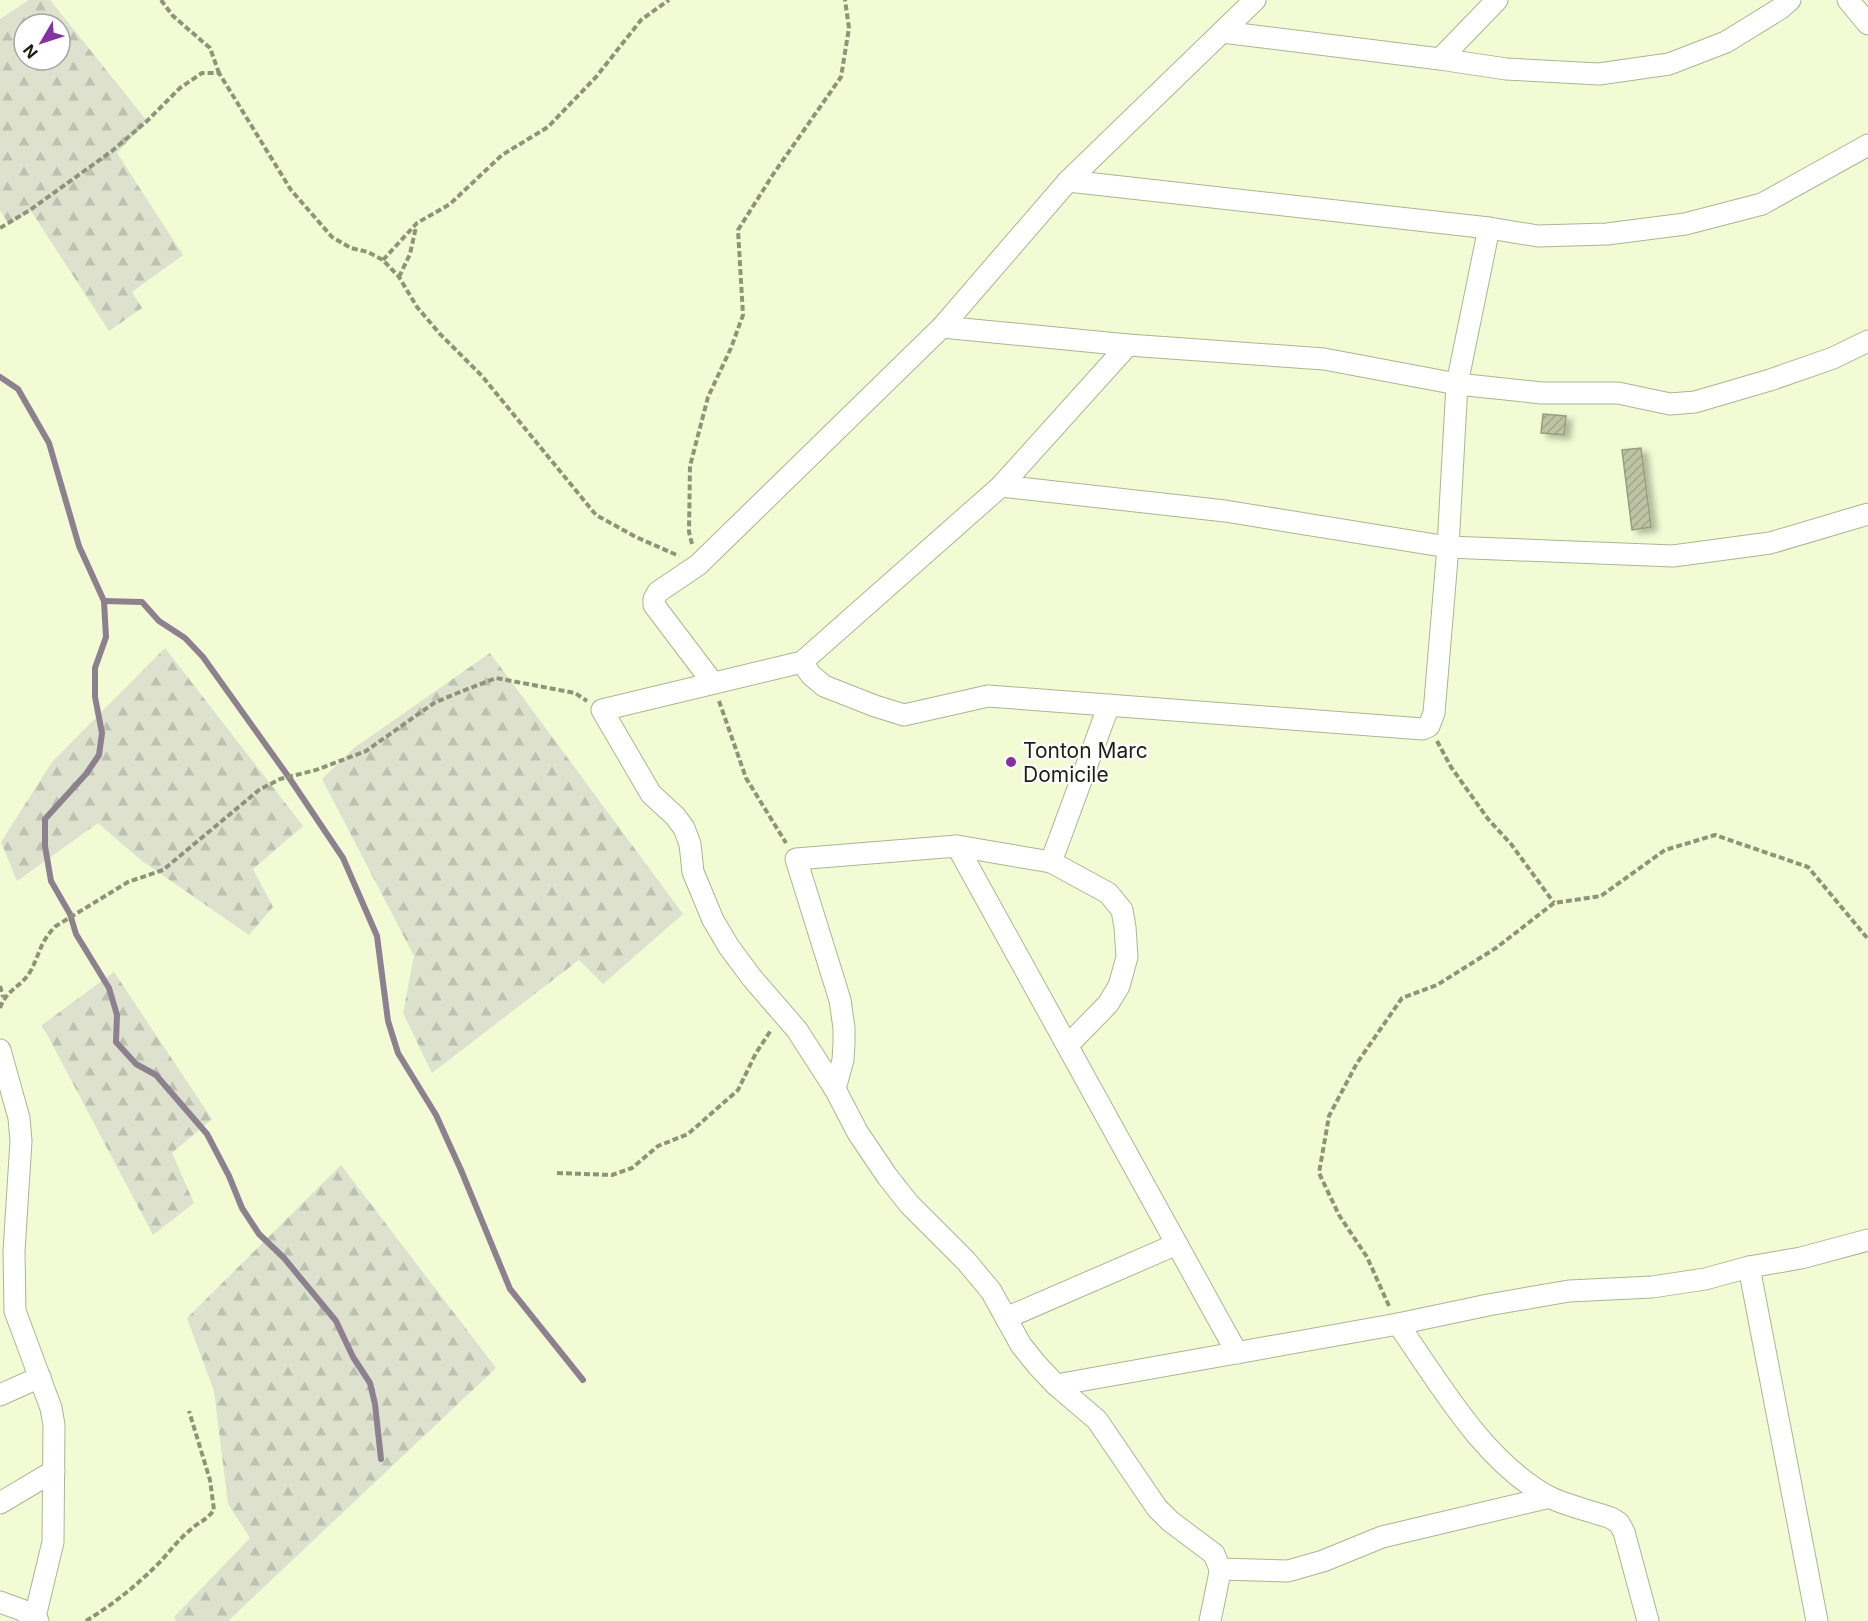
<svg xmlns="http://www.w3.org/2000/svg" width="1868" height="1621" font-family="Inter,sans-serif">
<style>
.forest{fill:url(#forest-firs);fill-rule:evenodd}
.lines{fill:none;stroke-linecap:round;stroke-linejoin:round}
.stream{stroke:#8d818f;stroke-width:6}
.building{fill:url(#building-hatch);stroke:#989e7b;stroke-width:1.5;filter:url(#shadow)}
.minor-casing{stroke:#aeb491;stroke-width:23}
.path{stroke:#8f9479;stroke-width:4;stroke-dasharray:6 3;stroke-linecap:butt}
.minor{stroke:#fff;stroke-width:21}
.poi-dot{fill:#8432a2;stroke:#fff;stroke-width:2}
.labels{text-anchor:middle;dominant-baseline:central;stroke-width:4.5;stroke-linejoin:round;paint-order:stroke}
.poi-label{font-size:21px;fill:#1d1f11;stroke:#fff;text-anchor:start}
</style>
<defs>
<pattern id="forest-firs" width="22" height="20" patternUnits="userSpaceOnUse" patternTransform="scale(1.5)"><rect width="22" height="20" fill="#dde1ce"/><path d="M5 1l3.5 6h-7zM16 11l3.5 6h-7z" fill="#bdc1b0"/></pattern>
<pattern id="building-hatch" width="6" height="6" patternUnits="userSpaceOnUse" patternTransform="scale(1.5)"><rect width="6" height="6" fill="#bdc3a4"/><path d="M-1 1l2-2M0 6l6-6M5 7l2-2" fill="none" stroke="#a2a78c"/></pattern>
<filter id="shadow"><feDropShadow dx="6" dy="4" stdDeviation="3" flood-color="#0004"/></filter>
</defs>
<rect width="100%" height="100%" fill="#f3fbd5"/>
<!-- forest -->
<g class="forest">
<path d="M29,0h21l97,121 -30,32 66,102 -51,37 10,16 -33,23 -78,-120 -22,14 -9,-15v-191zM24,24h36v36h-36z"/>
<path d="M165,648l138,178 -50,43 20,38 -24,28 -107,-74 -44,-38 -81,58 -16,-39 51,-80z"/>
<path d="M490,653l193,261 -80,70 -24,-24 -147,113 -29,-60 11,-57 -92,-177 32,-31z"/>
<path d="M114,972l98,147 -40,34 22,50 -41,32 -111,-210z"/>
<path d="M341,1165l155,203 -268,253h-52l-2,-4 76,-79 -22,-34 -14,-113 -27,-73z"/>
</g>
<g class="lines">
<!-- stream -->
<g class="stream">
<path d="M0,377l18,12 31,54 30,103 25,55 2,36 -11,31v29l7,36 -3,22 -13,19 -41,45v27l6,35 19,33 6,20 33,54 8,27 -1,27 20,22 20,11 51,59 22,42 13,32 17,26 25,24 52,63 17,36 17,26 5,21 6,55"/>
<path d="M104,601l38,1 17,19 26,17 18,19 85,119 55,82 34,78 11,85 10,32 38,62 25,55 49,119 73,91"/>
</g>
</g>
<!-- building -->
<g class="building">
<path d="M1543,414l23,2 -2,19 -23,-2z"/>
<path d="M1641,448l10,79 -19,3 -10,-80z"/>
</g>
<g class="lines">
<defs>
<g id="minor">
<path d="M1848,0l20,24"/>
<path d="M1222,32l218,27 66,10 93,5 70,-10 57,-22 55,-34 9,-8"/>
<path d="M1440,59l57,-59"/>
<path d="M1068,181l421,47 49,8 69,-2 78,-10 77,-20 106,-59"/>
<path d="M942,327l186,18 196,14 133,25 85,9h76l52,11 25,-2 75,-22 63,-22 35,-17"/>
<path d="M1001,486l224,25 223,36 225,9 97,-13 98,-29"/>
<path d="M802,662l199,-176 127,-141"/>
<path d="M713,683l-59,-78v-6l4,-7 40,-27 244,-238 126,-146 187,-181"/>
<path d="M957,846l280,507"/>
<path d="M1051,862l58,-157"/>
<path d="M0,1050l19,68 2,23 -7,110 1,60 36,97 3,17 -1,117 -19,79"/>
<path d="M835,1089l8,-29 1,-16v-16l-4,-28 -44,-141 161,-13 94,16 57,31 14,17 3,17 2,30 -8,29 -11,18 -40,41"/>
<path d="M1749,1267l68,354"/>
<path d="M1006,1318l171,-74"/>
<path d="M1056,1385l342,-61"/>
<path d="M0,1395l40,-18"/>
<path d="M0,1503l54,-32"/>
<path d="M1220,1569l68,2 35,-10 59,-24 168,-40"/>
<path d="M0,1602l22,8 16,11"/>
<path d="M1210,1621l9,-44 1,-8 -6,-15 -44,-33 -13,-13 -60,-88 -41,-35 -19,-20 -16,-20 -30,-54 -25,-30 -57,-57 -22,-28 -29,-43 -23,-44 -38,-59 -45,-52 -23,-31 -16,-27 -20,-48 -3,-28 -6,-16 -9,-12 -24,-22 -49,-84 200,-48 9,13 13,11 51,20 29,9 84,-19 435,33 6,-3 5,-13 14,-166 9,-163 32,-156"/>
<path d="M1648,1621l-24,-89 -5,-9 -8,-5c-20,-7 -43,-12 -62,-21 -66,-36 -109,-113 -151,-173l90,-19 81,-14 83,-4 53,-8 44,-12 52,-9 67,-18"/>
</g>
</defs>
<!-- minor casing -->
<use href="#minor" class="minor-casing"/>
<!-- path -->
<g class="path">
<path d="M161,0l12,16 37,32 9,25"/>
<path d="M0,228l30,-18 82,-59 35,-30 33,-33 22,-15h17l72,117 41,47 19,11 17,4 15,8 16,17 18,30 23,27 42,42 114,139 40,22 43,19"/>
<path d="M383,260l34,-37 33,-19 52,-49 46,-28 48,-50 45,-57 28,-20"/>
<path d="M399,277l11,-23 6,-27"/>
<path d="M692,544l-3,-12 1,-66 18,-69 23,-49 12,-33 -5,-85 36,-57 67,-96 8,-49 -4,-28"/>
<path d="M719,701l27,77 40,65"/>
<path d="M1437,741l14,26 37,52 23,25 43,59"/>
<path d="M0,986l3,11"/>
<path d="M0,1008c6,-18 21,-21 30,-36 10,-18 10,-31 26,-46l72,-44 35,-12 96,-80 21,-11 36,-9 50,-19 68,-48 21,-9 41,-16 79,15 12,8"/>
<path d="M557,1173l55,2 20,-7 26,-22 30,-12 50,-44 18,-37 15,-23"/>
<path d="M1389,1306l-22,-49 -28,-42 -20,-42 10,-57 28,-53 45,-65 35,-13 59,-37 58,-45 47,-7 64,-46 50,-15 93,32 60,72"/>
<path d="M86,1621c26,-16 50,-35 71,-56 11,-11 20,-24 32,-34 10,-10 16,-9 25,-21l-4,-30 -21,-69"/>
</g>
<!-- minor -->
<use href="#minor" class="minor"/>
</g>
<!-- markers -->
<circle class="poi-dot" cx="1011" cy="762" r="6"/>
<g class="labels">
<!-- poi labels -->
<g class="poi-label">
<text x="1023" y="750">Tonton Marc<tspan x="1023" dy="24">Domicile</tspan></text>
</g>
</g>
<!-- north arrow -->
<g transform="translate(42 42) rotate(231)"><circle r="28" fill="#ffffff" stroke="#a5a5a0" stroke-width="1.5"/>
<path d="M0-4.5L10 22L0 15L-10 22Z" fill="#8432a2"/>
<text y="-9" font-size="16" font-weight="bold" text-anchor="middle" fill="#1d1f11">N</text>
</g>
</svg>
